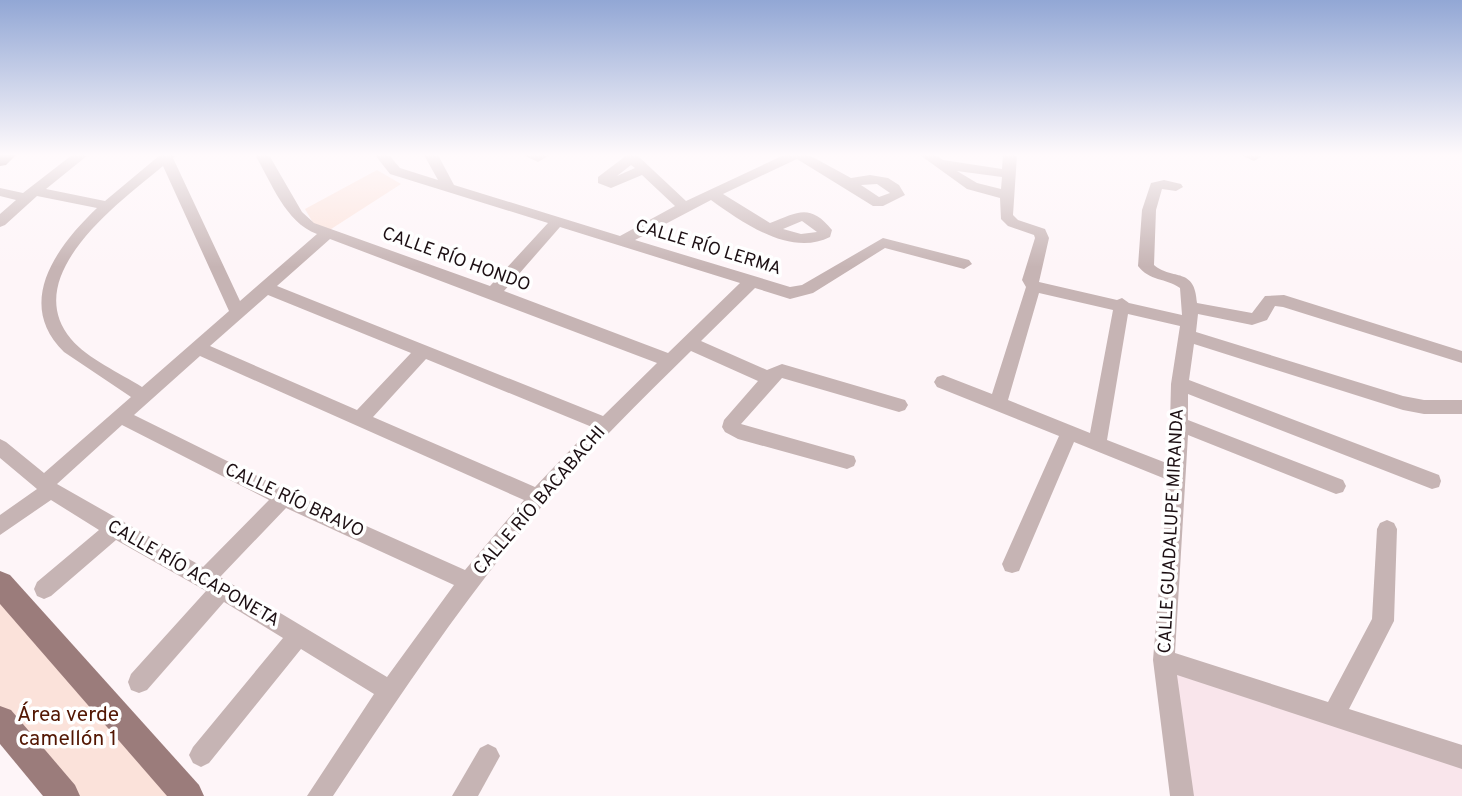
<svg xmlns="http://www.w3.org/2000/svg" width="1462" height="796" font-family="Overpass,sans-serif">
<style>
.built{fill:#f9e5eb}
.green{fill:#fbe2da}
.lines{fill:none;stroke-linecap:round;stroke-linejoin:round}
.minor{fill:#c6b4b4;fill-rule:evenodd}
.major{fill:#9b7c7b;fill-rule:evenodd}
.labels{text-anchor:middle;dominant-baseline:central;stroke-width:7;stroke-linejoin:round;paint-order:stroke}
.street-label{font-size:18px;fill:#1c0f13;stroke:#fff}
.near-park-label{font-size:21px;fill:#531703;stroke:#fff}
</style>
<rect width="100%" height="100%" fill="#fef5f8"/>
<!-- built -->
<path class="built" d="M1168,666l294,81v49h-285z"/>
<!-- green -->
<g class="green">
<path d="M377,170l24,14 -73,47 -12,-3 -11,-19z"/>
<path d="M0,595l179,201h-101l-78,-87z"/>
</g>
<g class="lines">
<!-- minor -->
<g class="minor">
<path d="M72,155h16l-42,34 59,12 55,-46h16l-3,3 67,143 77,-67c-32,-12 -45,-51 -62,-79h14l33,57 12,11 176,63 58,-63 -158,-49 -15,-19h14l11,13 38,12 -14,-25h14l16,30 166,51 55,-30 -33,-31 -31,13 -13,-5v-6l29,-22h10l49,46 98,-46h25l42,23 19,-3 18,3 11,7 6,10 -22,11h-10l-76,-47 -74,35 47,29c28,-11 40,-20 62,7l-2,7c-39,20 -87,-14 -119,-37l-76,40 155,47 12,-2 81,-47 86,22 3,4 -8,5 -79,-21 -72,45 -23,6 -35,-11 -54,53 66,29 15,-6 123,36 3,5 -3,5 -6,2 -117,-34 -41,46 113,32 2,5 -2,5 -7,3 -109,-30 -13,-7 -3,-5 2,-7 34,-39 -67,-30c-50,49 -101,99 -147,153 -78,92 -145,192 -211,292h-26l67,-102 -73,-45 -92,114 -8,4 -8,-4 -4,-8 4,-8 90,-109 -59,-36 -77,88 -8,3 -8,-3 -3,-8 3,-8 75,-83 -90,-51 -65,56 -7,3 -7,-3 -3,-7 3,-7 62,-52 -48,-30 -51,35v-20l37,-26 -37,-31v-19l6,3 38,31 87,-76 -67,-45c-50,-49 -7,-106 33,-144l-60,-12 -32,29 -5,2v-13l16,-14 -16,-4v-8l23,5zM631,165l4,3 -18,8zM163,166l66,145 -87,76c-22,-14 -54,-28 -71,-48 -53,-64 50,-138 92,-173zM877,184l13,9 -11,4 -18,-12zM802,221l15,11 -16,2 -18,-5zM560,227l180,56 -72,70 -164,-62zM330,239l327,124 -54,53 -326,-130zM268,295l143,58 -54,57 -147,-64zM200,356l324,144 -59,70 -175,-78 -156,-77zM426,359l166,68 -57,60 -162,-70zM122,425l147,75 -66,67 -146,-83zM286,508l168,77 -67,92 -167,-100z"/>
<path d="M523,155h27l-12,7z"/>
<path d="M920,155h16l7,5 59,9 1,-14h14l-4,60 5,5 27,9 4,9 -10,44 78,18 5,-2 7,5 53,12 -2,-27c-14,-10 -31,-7 -42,-22l4,-56 9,-27 13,-3 17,4 2,3 -7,4 -14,-2 -6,21 -2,55c19,16 41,1 43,38l55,10 13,-17 19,-1 178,56v12l-179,-56 -8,-1 -8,14 -15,5 -54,-11 -2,18 207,64 21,4h38v14h-38l-21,-4 -209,-66 -5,36 250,95 2,6 -2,6 -7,2 -244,-95v26l155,60 3,6 -3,6 -7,2 -148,-59 -13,218 153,49 44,-83 5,-90 3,-6 7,-3 7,3 3,6 -3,92 -45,88 113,36v24l-285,-94 17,121h-24l-17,-136 15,-180 -94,-38 -55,129 -7,2 -7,-2 -3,-7 57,-128 -122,-49 -3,-5 3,-5 6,-2 49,19 34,-107 -4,-7 13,-42 -1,-3 -26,-9 -7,-7 -1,-21 -33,-9zM957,171l45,6 -1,12 -24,-6zM1039,293l74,17 -23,123 -82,-33zM1128,314l52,12 -9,58 -2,80 -62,-24z"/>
<path d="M1241,155h18l2,2 -7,4z"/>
<path d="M488,744l8,4 4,8 -22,40h-26l28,-48z"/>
</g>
<!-- major -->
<g class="major">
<path d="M0,155h16l-10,10 -6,1z"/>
<path d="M0,571l10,4 189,210 5,11h-37l-167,-192z"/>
<path d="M0,706l11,4 64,75 5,11h-37l-43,-52z"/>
</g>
</g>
<!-- sky -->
<linearGradient id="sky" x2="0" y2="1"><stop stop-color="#92a7d5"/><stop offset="0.58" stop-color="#fffafc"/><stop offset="1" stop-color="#fffafc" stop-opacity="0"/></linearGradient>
<rect width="1462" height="267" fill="url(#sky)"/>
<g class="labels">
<!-- street labels -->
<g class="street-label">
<text transform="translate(708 248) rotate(17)">CALLE RÍO LERMA</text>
<text transform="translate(456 260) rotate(20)">CALLE RÍO HONDO</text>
<text transform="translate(294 501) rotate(25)">CALLE RÍO BRAVO</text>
<text transform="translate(540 501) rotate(-49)">CALLE RÍO BACABACHI</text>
<text transform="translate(1172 531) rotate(-87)">CALLE GUADALUPE MIRANDA</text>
<text transform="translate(193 574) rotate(30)">CALLE RÍO ACAPONETA</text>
</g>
<!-- near-park labels -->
<g class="near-park-label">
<text x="68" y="715">Área verde<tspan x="68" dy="24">camellón 1</tspan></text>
</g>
</g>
</svg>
